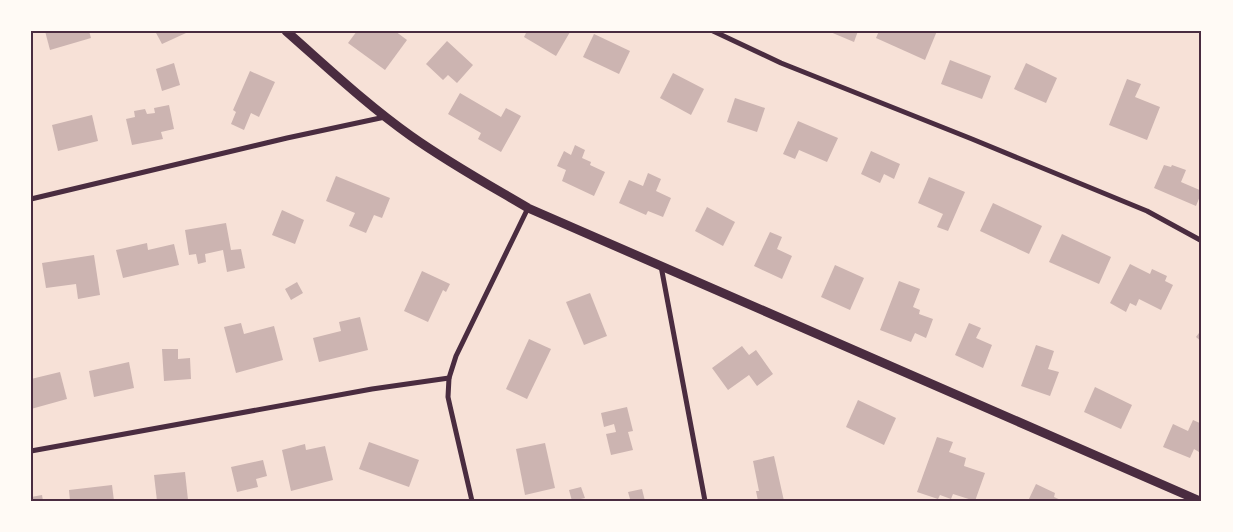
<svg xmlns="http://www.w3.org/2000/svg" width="1233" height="532" font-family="Figtree,sans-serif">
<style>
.building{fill:#ccb4b1}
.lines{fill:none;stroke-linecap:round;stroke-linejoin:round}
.minor{stroke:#4a2c40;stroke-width:5}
.tertiary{stroke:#4a2c40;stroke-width:9}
.neatline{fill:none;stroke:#4a2c40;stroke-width:2}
</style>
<rect width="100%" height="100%" fill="#f7e1d7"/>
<!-- building -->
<g class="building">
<path d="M45,31h44l2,7 -41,12z"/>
<path d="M155,31h30l1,2 -24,11z"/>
<path d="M357,31h38l12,9 -22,30 -37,-27z"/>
<path d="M527,31h41l2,1 -14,24 -32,-19z"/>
<path d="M828,31h30l-4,11z"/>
<path d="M879,31h58l-12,29 -49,-22z"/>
<path d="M594,34l36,17 -11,23 -36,-17z"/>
<path d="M447,41l26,24 -16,18 -9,-8 -5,5 -17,-16z"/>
<path d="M950,60l41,16 -9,23 -41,-15z"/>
<path d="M174,63l6,22 -18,6 -6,-22z"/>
<path d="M1026,63l31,15 -11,25 -32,-14z"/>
<path d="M250,71l25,11 -16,35 -8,-4 -7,17 -13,-6 5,-12 -3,-2z"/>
<path d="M673,73l31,16 -13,26 -31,-17z"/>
<path d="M1127,79l14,5 -6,13 25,10 -13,33 -38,-15z"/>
<path d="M460,93l41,24 5,-9 15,8 -20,36 -23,-13 3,-6 -33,-19z"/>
<path d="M735,98l30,10 -8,24 -30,-10z"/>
<path d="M169,105l5,24 -13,3 2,7 -31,6 -6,-26 9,-2 -1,-6 11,-2 2,5 8,-1 -1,-5z"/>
<path d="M92,115l6,26 -40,10 -6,-26z"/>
<path d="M798,121l40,17 -11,24 -28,-12 -4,9 -12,-5z"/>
<path d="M575,145l10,5 -3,8 9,4 -1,3 15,7 -11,24 -32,-15 4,-11 -9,-4 7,-15 7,4z"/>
<path d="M871,151l29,13 -6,15 -10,-5 -4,9 -19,-9z"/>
<path d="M1164,165l7,2 1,-2 14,5 -5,12 21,9 -6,15 -42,-18z"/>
<path d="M648,173l13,6 -5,12 15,7 -8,19 -15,-6 -2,4 -27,-12 10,-23 14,6z"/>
<path d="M336,176l54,22 -8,20 -8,-3 -8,18 -17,-7 6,-13 -29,-12z"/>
<path d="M929,177l36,15 -17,39 -11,-4 6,-13 -25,-11z"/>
<path d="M993,203l49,23 -13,28 -49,-23z"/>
<path d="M707,207l28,15 -12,24 -28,-15z"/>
<path d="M282,210l22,10 -9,24 -23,-9z"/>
<path d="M226,223l5,27 10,-1 4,19 -18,4 -4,-22 -18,4 1,8 -8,2 -2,-10 -7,1 -4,-25z"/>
<path d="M770,232l12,5 -5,12 15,7 -10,23 -28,-13z"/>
<path d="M1062,234l49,23 -12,27 -50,-22z"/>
<path d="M147,243l1,7 26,-6 5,21 -56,13 -7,-28z"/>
<path d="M94,255l6,40 -22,4 -2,-15 -30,4 -4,-25z"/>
<path d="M1130,264l20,10 2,-5 15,7 -2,5 8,4 -12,25 -22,-11 -3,7 -6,-3 -4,9 -16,-9z"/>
<path d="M835,265l29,13 -14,32 -29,-13z"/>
<path d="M422,271l28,13 -4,8 -3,-2 -15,32 -24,-11z"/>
<path d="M899,281l21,8 -7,18 7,3 -1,4 14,5 -7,19 -11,-5 -4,9 -31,-12z"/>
<path d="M297,282l6,11 -12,7 -6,-11z"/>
<path d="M590,293l17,43 -23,9 -18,-43z"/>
<path d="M360,317l8,33 -49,12 -6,-24 28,-7 -2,-9z"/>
<path d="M241,323l3,11 30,-8 9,34 -47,13 -12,-46z"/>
<path d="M969,323l12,5 -5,10 16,7 -9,23 -28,-13z"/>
<path d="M1202,329v13l-6,-5z"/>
<path d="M529,339l22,10 -24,50 -21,-10z"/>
<path d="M1036,345l18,6 -6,18 11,3 -9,24 -29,-10z"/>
<path d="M742,346l7,9 7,-5 17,24 -16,12 -8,-11 -21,15 -16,-22z"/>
<path d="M162,349h16v10l12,-1 1,21 -27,2z"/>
<path d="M129,362l5,26 -40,9 -5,-26z"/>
<path d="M60,372l7,27 -36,10v-30z"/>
<path d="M1095,387l37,18 -11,24 -37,-17z"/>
<path d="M858,400l38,18 -12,27 -38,-18z"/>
<path d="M627,407l6,24 -5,1 5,18 -22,5 -5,-21 10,-2 -2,-8 -10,3 -3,-14z"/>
<path d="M1193,420l9,4v21l-3,7 -5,-3 -4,9 -27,-11 10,-23 15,7z"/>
<path d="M937,437l16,5 -4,10 17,6 -2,8 21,7 -10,28 -22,-7 -2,5 -11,-4 -2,4 -21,-7z"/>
<path d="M369,442l50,18 -10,27 -50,-18z"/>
<path d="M545,443l10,45 -30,7 -9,-46z"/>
<path d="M305,444l1,6 19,-4 8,34 -42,11 -9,-41z"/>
<path d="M774,456l10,45h-26l-2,-10h3l-6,-30z"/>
<path d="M263,460l4,16 -11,3 2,8 -21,5 -6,-25z"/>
<path d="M185,472l3,28 -31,1 -3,-26z"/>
<path d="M1036,484l19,9 -1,4 9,4h-35z"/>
<path d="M112,485l2,16h-44l-1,-11z"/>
<path d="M581,487l4,11 -13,3 -3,-11z"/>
<path d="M642,489l3,12h-20l5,-2 -2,-7z"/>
<path d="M42,495l1,6h-12v-4z"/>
</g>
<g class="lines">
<!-- minor -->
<g class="minor">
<path d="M713,31l68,32 191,76 175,72 55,30"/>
<path d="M31,199l256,-61 98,-21"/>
<path d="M661,266l44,235"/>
<path d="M449,378l-1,19 2,9 22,95"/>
<path d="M31,451l341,-62 77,-11 7,-22 72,-148"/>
</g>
<!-- tertiary -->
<path class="tertiary" d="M286,31c41,36 81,74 125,105 38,27 78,49 117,72l672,293"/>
</g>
<!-- border -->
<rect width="1233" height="532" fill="none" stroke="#fffaf5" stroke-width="65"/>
<rect x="32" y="32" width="1168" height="468" class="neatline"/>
</svg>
